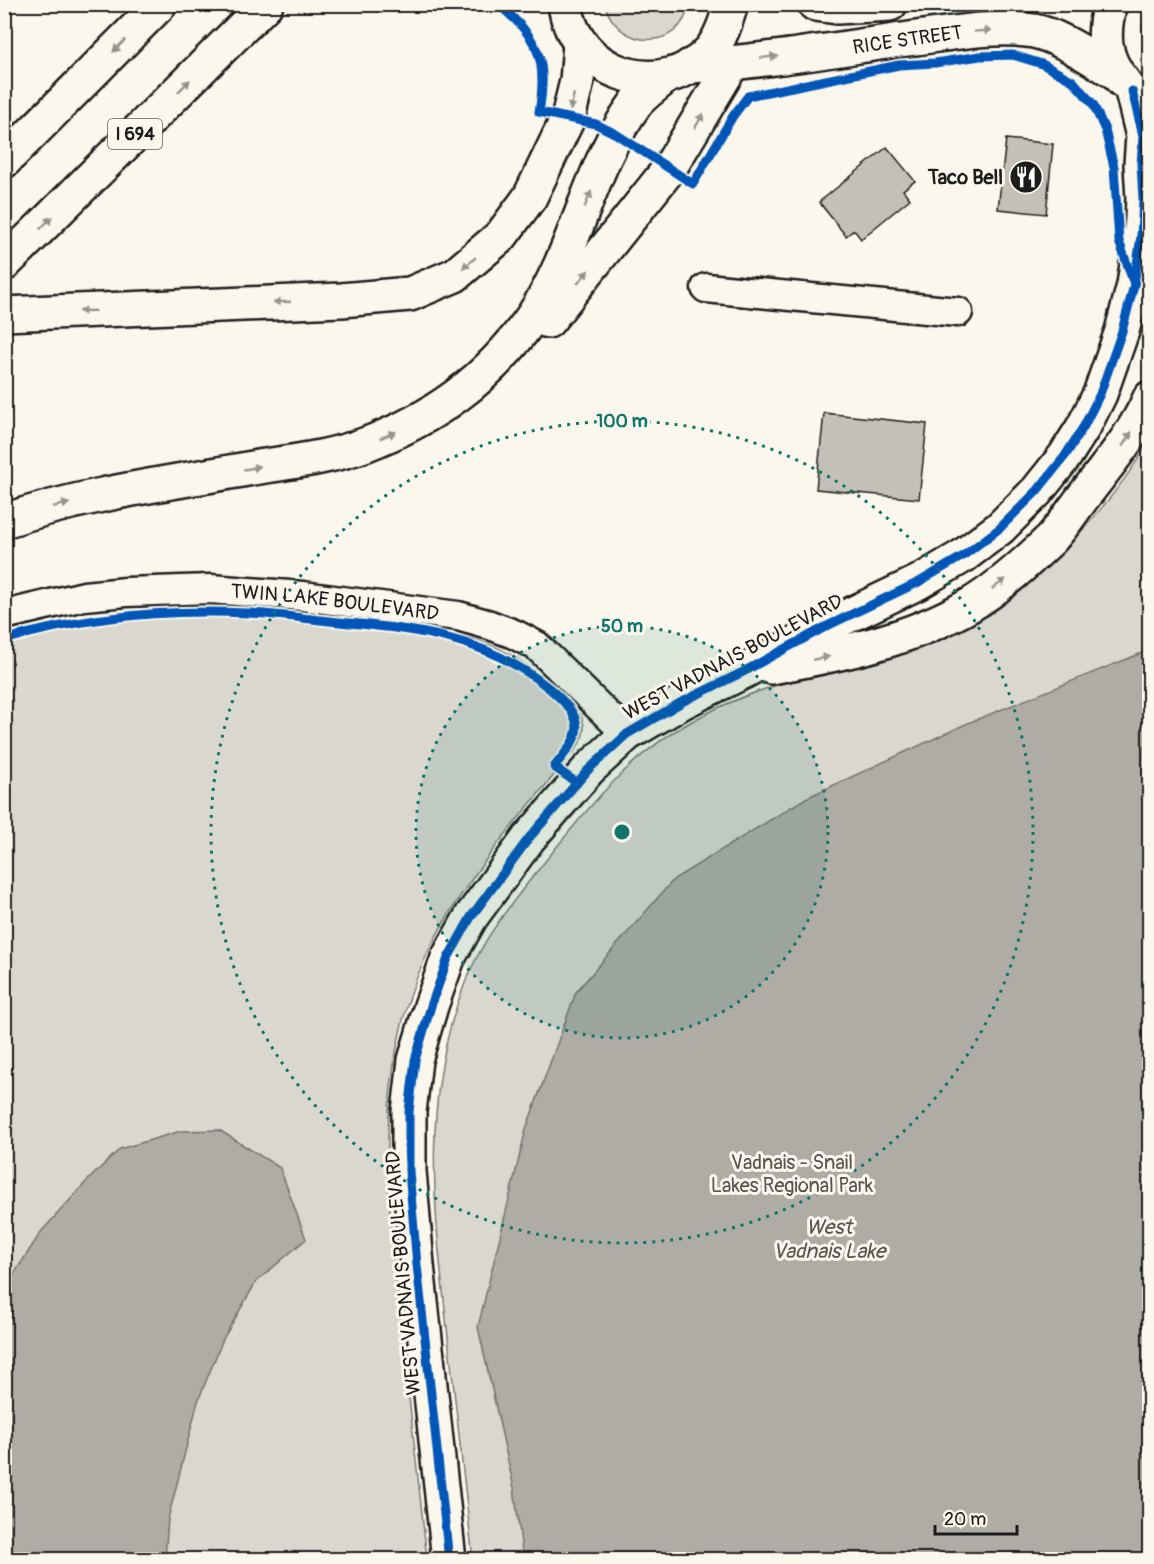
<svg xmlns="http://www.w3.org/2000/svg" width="1154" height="1564" font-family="Pangolin,sans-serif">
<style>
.green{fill:#dad7ce;stroke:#7b7a75;stroke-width:1.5}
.water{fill:#afaca5;stroke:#74726e;stroke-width:1.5}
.building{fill:#c3c0b8;stroke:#1c1c1c;stroke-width:1.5}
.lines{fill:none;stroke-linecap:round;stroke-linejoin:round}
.street-casing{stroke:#1c1c1c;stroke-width:33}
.secondary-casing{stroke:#1c1c1c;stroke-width:38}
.highway-casing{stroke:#1c1c1c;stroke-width:38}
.street{stroke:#fbf7ec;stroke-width:28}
.secondary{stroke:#fbf7ec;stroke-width:33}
.highway{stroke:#fbf7ec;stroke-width:33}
.cycleway-casing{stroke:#fbf7ec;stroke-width:13}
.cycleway{stroke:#0057b8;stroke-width:9}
.oneway{fill:#97948e}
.ring{fill:none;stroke:#0f766e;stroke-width:3;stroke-dasharray:3 6}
.labels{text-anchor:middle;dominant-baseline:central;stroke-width:6;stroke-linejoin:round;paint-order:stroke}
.shield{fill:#fbf7ec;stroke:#5f5e5a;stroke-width:1.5}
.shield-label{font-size:18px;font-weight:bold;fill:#1c1c1c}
.street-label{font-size:20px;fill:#1c1c1c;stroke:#fbf7ec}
.poi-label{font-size:20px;font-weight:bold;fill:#1c1c1c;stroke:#fbf7ec;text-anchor:end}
.park-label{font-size:20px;fill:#555451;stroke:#fbf7ec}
.water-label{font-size:21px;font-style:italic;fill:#575653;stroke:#fbf7ec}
.centre{fill:#0f766e;stroke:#fbf7ec;stroke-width:3}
.ring-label{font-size:18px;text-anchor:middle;font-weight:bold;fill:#0f766e;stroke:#fbf7ec;stroke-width:6;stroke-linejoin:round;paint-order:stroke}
</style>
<rect width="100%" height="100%" fill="#fbf7ec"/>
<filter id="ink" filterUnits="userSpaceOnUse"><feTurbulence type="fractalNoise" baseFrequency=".0167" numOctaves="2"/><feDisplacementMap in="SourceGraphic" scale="12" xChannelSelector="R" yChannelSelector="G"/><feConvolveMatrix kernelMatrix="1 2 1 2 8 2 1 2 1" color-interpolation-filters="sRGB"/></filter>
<g filter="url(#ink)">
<!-- green -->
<g class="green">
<path d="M605,5v-1l84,1c-9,47 -71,45 -84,0z"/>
<path d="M1149,9l1,48h-1c-8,-16 -10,-32 0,-48z"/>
<path d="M1149,440v1119l-676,1c-9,-75 -17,-149 -25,-223 -13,-118 -29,-240 17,-354 19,-49 54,-89 86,-129 37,-46 72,-89 121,-121 33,-21 72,-38 109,-49 23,-6 50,-8 72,-18 23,-9 45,-23 66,-35 29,-15 57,-30 86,-45 13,-7 27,-14 39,-21 32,-21 88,-91 105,-125z"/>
<path d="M196,610c56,3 112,9 168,14 42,4 96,6 134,24 32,15 57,42 82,66 7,12 4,23 -4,35 -50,60 -109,126 -145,197 -62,121 -43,258 -29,388 9,75 17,150 25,225h-422l-1,-925c64,-16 126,-23 192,-24z"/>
</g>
<!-- water -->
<g class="water">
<path d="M1149,650v909h-626l-9,-71 -36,-161 48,-198 50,-137 98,-113 132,-81 162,-75z"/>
<path d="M219,1130l61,38 26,71 -50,43 -33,57 -25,62 -30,118 -3,40h-160v-271l36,-56 46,-51 33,-32 61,-18z"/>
</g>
<!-- building -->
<g class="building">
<path d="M1006,139l47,5 -7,70 -48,-5z"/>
<path d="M887,147l28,34 -12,9 7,9 -49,40 -7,-9 -8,6 -27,-34z"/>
<path d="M824,413l103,11 -8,75 -103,-10z"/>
</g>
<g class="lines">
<defs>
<g id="street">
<path d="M706,288l252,24"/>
<path id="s1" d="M4,615l80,-19 42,-4 84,-3 93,7 155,20 32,9 24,9 23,12 90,88"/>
</g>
<g id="secondary">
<path d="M565,4c9,70 96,99 145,47 11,-13 16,-30 21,-47"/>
<path d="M815,4l22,3 53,-3"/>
<path d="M1110,4c-8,29 -7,54 13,77"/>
<path id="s2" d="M690,66c75,-4 151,-18 226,-28 38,-5 80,-13 118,-7 26,5 58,28 81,41"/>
<path d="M771,667c69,-13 137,-26 199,-62 28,-16 58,-44 81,-66 13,-14 24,-32 36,-47 23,-30 48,-59 63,-94"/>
<path d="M449,1560l-32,-295 -8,-94v-59l6,-52 16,-54 17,-48 23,-41 58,-79 60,-69 38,-35 55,-32 61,-30 84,-46 92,-44 44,-26 37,-28 37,-37 28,-35 19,-30 16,-32 22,-63 12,-46 7,-49 2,-37 -2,-35 2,-28 -11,-45"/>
</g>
<g id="highway">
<path d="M4,161l156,-157"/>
<path d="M4,264l262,-260"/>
<path d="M4,314l337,-14 69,-6 45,-19 46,-39 29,-39 38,-79 9,-37 3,-37"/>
<path d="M548,321l121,-152 63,-105"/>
<path d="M4,521c80,-27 166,-38 249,-53 36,-6 76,-10 111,-23 69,-26 124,-65 167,-126 46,-67 57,-151 105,-216 8,-10 21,-18 30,-27"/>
</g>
</defs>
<!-- street casing -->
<use href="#street" class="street-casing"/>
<!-- secondary casing -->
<use href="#secondary" class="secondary-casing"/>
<!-- highway casing -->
<use href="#highway" class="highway-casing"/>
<!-- street -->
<use href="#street" class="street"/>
<!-- secondary -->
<use href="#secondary" class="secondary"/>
<!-- highway -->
<use href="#highway" class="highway"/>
<defs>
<g id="cycleway">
<path d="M498,4c41,35 50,55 41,108l57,12 20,10 77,50 40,-68 15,-20 151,-31 36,-2 45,-7 33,-1 29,9 31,17 20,23 12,26 9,37 5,74 15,43"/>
<path d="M4,640c79,-23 161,-31 243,-27 27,1 54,5 82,8 81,8 155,13 221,68 37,32 33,43 4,78l23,16"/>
<path d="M449,1560l-32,-295 -8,-94v-59l6,-52 16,-54 17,-48 23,-41 58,-79 60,-69 38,-35 55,-32 61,-30 84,-46 92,-44 44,-26 37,-28 37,-37 28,-35 19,-30 16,-32 22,-63 12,-46 7,-49 2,-37 -2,-35 2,-28 -11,-45"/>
</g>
</defs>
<!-- cycleway casing -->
<use href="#cycleway" class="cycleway-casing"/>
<!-- cycleway -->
<use href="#cycleway" class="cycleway"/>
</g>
<!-- one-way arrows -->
<defs><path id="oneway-solid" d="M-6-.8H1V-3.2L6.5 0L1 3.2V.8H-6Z" transform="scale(1.5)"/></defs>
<g class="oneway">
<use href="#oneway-solid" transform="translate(983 31) rotate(-4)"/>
<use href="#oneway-solid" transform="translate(119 46) rotate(135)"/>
<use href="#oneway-solid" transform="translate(769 57) rotate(-7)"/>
<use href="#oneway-solid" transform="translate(184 86) rotate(-45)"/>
<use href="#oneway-solid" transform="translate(572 102) rotate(103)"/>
<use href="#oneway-solid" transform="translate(699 121) rotate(-60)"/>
<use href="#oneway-solid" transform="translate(588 199) rotate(-68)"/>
<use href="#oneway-solid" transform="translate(46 223) rotate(-45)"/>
<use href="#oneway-solid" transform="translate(469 263) rotate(140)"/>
<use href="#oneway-solid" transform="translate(583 277) rotate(-51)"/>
<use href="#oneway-solid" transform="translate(282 302) rotate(178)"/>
<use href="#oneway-solid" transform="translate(87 311) rotate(178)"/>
<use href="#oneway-solid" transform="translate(388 435) rotate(-22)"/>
<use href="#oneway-solid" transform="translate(1127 439) rotate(-58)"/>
<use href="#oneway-solid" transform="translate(252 468) rotate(-10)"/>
<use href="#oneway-solid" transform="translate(61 505) rotate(-12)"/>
<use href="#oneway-solid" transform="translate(999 584) rotate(-37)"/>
<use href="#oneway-solid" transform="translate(821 658) rotate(-11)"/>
</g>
</g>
<!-- distance rings -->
<circle cx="622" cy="832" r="206" fill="#0f766e" fill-opacity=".12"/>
<g class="ring">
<circle cx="622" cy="832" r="206"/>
<circle cx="622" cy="832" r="411"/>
</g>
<!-- icons -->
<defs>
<symbol id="restaurant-disc" viewBox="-11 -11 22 22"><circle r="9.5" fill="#1c1c1c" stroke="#fbf7ec"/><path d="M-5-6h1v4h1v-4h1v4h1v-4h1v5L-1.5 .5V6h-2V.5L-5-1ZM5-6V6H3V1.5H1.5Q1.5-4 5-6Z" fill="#fff"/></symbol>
</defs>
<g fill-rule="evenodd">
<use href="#restaurant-disc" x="1007" y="158" width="38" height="38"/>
</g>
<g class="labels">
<!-- shield labels -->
<rect class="shield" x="108" y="119" width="54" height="30" rx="4.5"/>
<g class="shield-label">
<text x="135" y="134">I 694</text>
</g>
<!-- street labels -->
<g class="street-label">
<text stroke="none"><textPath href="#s2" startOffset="219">RICE STREET</textPath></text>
<text stroke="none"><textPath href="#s1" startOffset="334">TWIN LAKE BOULEVARD</textPath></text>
<text transform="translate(733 657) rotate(-28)">WEST VADNAIS BOULEVARD</text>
<text transform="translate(403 1273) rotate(-95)">WEST VADNAIS BOULEVARD</text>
</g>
<!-- poi labels -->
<g class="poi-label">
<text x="1003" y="177">Taco Bell</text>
</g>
<!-- park labels -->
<g class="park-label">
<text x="792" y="1162">Vadnais - Snail<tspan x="792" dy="23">Lakes Regional Park</tspan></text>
</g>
<!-- water labels -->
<g class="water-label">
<text x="829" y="1227">West<tspan x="829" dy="24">Vadnais Lake</tspan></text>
</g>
</g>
<circle cx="622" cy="832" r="9" class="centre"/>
<g class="ring-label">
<text x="622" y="427">100 m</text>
<text x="622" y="632">50 m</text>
</g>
<!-- margin -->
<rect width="1154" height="1564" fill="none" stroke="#fbf7ec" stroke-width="24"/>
<rect x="12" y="12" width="1130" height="1540" fill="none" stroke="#1c1c1c" stroke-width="2" filter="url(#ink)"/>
<!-- scale -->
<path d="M935 1525v9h82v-9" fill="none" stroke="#1c1c1c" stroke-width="3"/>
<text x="944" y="1525" font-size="18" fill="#1c1c1c" stroke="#fbf7ec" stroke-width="4.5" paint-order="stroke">20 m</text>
</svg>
